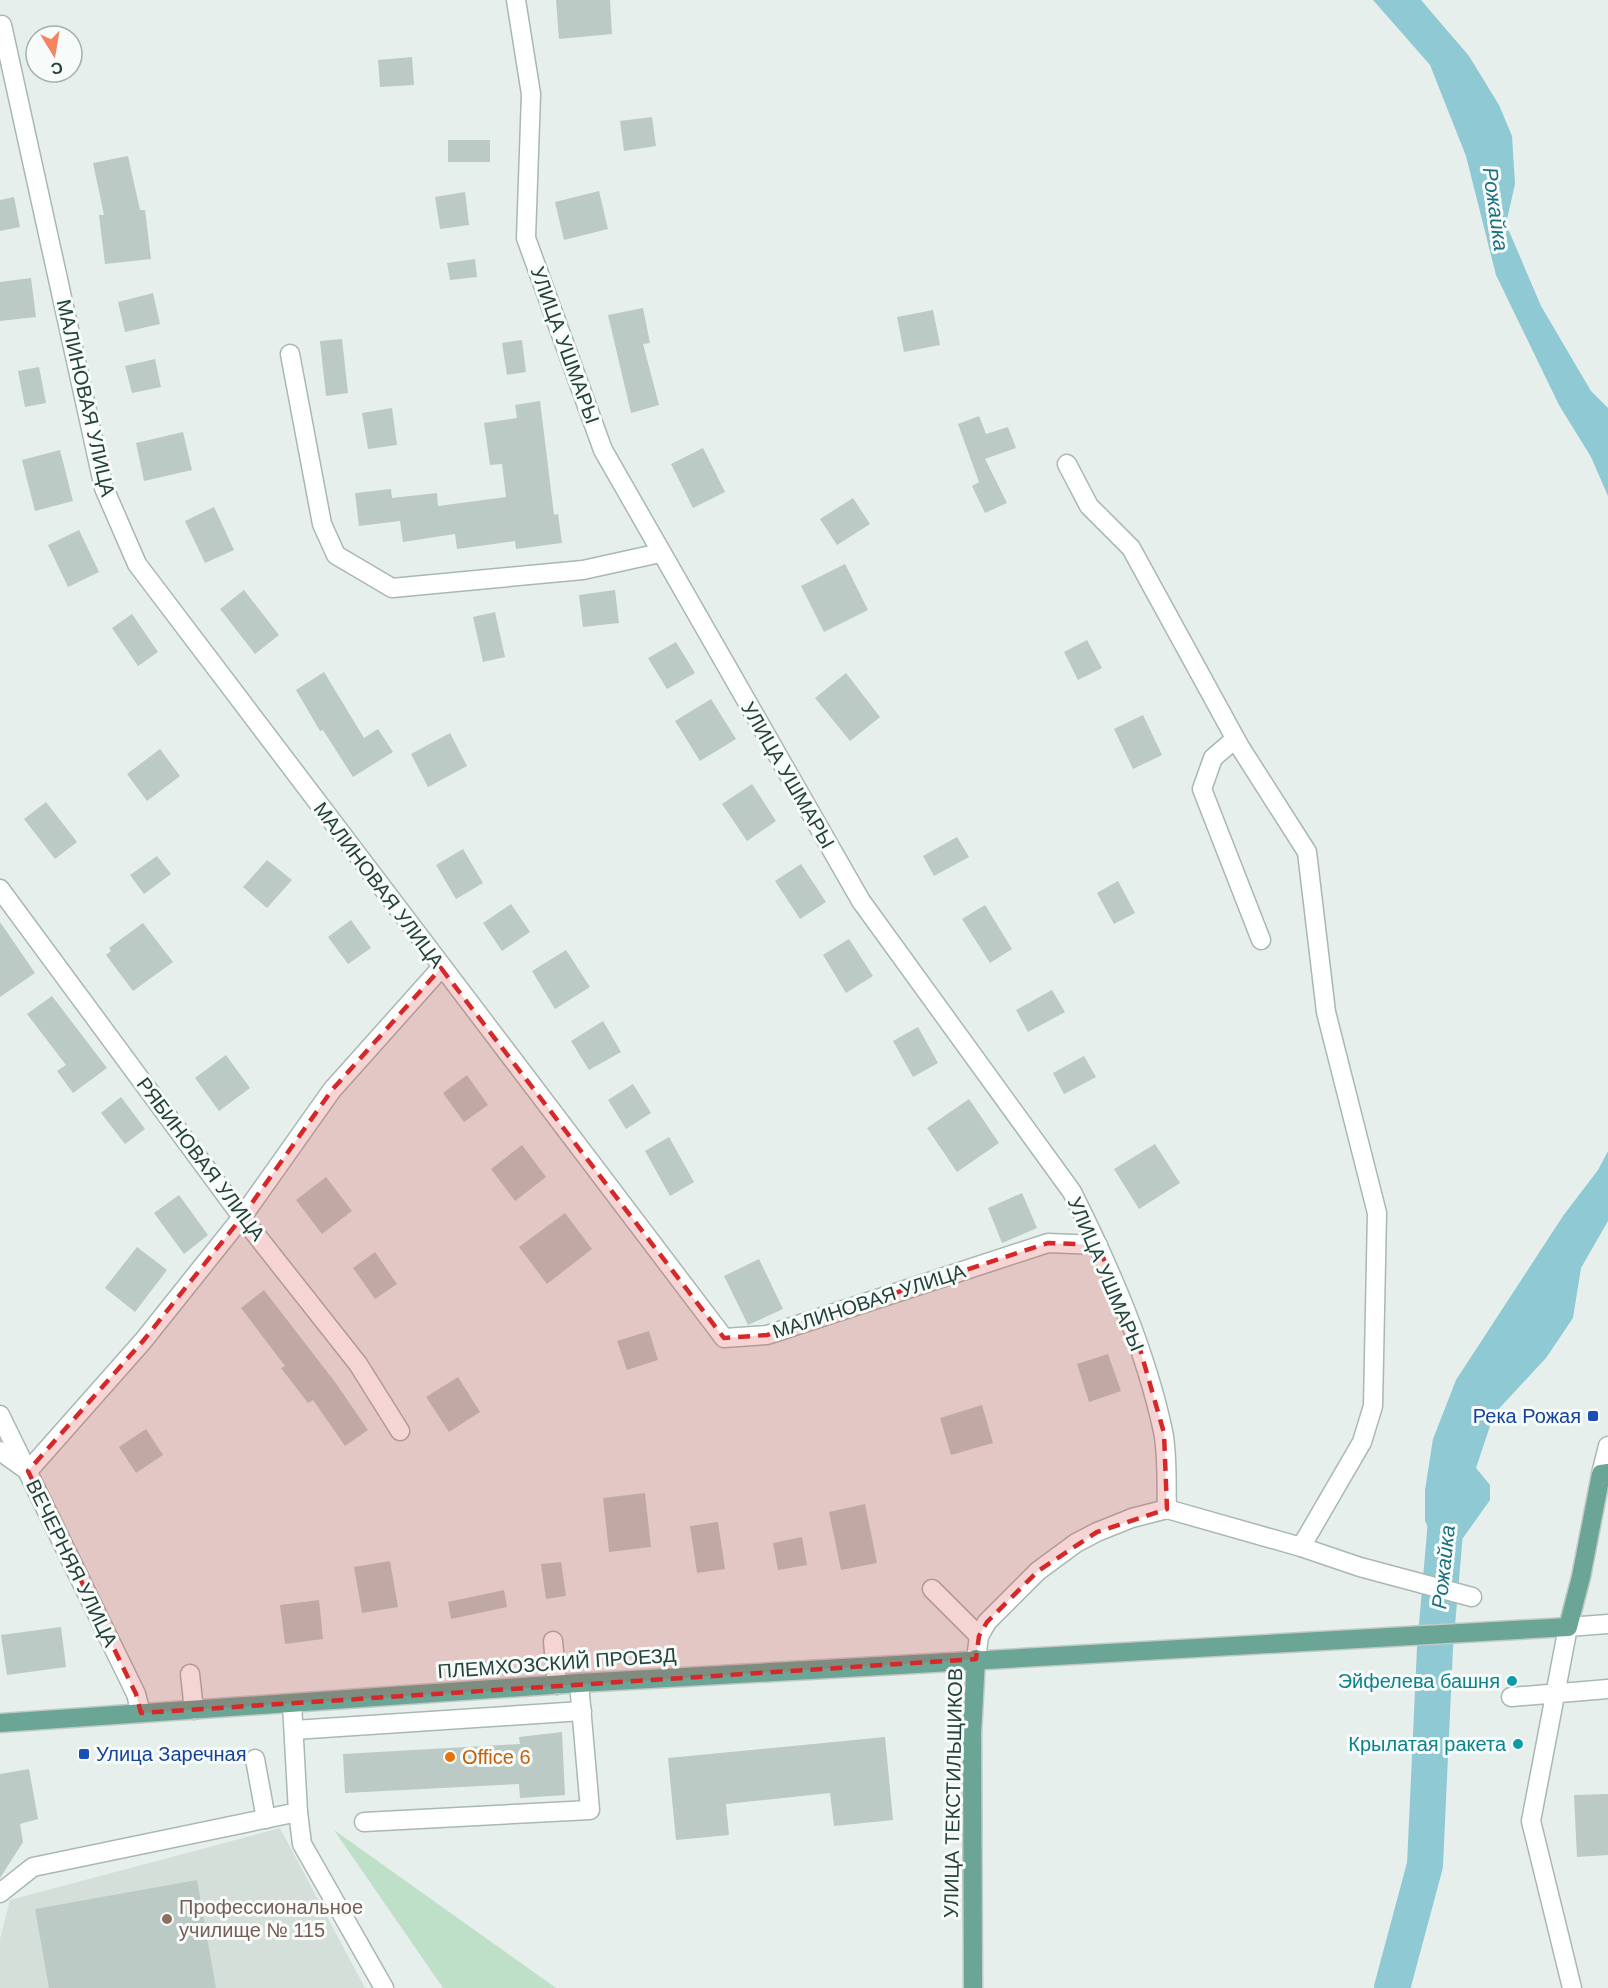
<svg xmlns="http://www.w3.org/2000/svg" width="1608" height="1988" font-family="Helvetica,sans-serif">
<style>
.built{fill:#d4dfda}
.green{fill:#bfe0c8}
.water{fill:#8ec9d4}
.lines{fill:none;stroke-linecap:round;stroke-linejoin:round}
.river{stroke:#8ec9d4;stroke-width:36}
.building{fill:#bbcac4}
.minor-casing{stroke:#a8b8b2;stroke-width:21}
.major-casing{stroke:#c2cac8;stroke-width:21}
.minor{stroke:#fff;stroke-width:18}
.major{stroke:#6aa596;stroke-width:18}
.marked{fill:#d62828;fill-opacity:0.2;stroke:#d62828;stroke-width:4.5;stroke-dasharray:12 8;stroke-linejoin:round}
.transit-dot{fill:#1a4fb4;stroke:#f7fbf9;stroke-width:2}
.culture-dot{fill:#0f9aa8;stroke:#f7fbf9;stroke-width:2}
.food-dot{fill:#e8710a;stroke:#f7fbf9;stroke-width:2}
.education-dot{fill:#8d6e63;stroke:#f7fbf9;stroke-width:2}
.labels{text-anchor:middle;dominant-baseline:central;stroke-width:6;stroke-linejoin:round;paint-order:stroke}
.street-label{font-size:20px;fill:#24423a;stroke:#f7fbf9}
.transit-label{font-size:20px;fill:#164399;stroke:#f7fbf9;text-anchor:end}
.culture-label{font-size:20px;fill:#0d838f;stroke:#f7fbf9;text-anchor:end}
.food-label{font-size:20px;fill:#c56008;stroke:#f7fbf9;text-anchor:start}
.education-label{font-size:20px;fill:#785e54;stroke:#f7fbf9;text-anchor:start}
.water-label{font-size:21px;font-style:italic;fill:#1c6f80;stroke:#f7fbf9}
</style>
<rect width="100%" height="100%" fill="#e6efeb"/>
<!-- built -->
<path class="built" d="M280,1828l85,160h-365v-49l10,-39z"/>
<!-- green -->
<path class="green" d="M334,1830l222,158h-113z"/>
<!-- water -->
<g class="water">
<path d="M1373,0h48l48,56 30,49 13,31 3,48 -9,40 35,82 50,85 17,17v88l-17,-39 -32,-52 -63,-130 -30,-119 -36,-91z"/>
<path d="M1608,1151v70l-27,47 -8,50 -27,40 -52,56 -18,54 14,17v15l-27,38 -29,2 -9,-19v-31l8,-51 23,-59 107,-164 35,-46z"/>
</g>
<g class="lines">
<!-- river -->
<path class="river" d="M1392,1988l33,-123 10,-217 11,-127 11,-30"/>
</g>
<!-- building -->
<g class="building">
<path d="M556,0h54l2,34 -53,5z"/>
<path d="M412,57l2,28 -34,2 -2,-27z"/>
<path d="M652,117l4,29 -32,5 -4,-30z"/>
<rect x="448" y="140" width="42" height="22"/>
<path d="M128,156l12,54h5l6,49 -46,5 -6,-49h5l-11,-52z"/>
<path d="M599,191l9,38 -44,11 -9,-38z"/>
<path d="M465,192l4,33 -29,4 -5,-32z"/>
<path d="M14,197l6,30 -20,4v-31z"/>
<path d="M475,259l2,18 -27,3 -3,-17z"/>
<path d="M31,278l5,39 -36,4v-39z"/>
<path d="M153,293l7,31 -35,8 -7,-30z"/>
<path d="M643,308l7,35 -7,1 16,61 -28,8 -23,-98z"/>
<path d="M933,310l7,35 -36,7 -7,-35z"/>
<path d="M342,339l6,54 -22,3 -6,-55z"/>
<path d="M522,340l4,32 -19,3 -5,-32z"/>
<path d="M155,359l6,28 -29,6 -7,-27z"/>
<path d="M39,367l7,36 -21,4 -7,-36z"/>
<path d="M540,401l14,114 4,-1 4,29 -46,6 -1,-8 -58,8 -2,-15 -52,8 -3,-21 -41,5 -4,-33 36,-4 1,9 45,-5 1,13 68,-9 -4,-33 -12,1 -6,-42 33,-5 -2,-13z"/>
<path d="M392,408l5,37 -29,4 -6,-36z"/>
<path d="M979,416l7,18 22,-7 8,21 -31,11 22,44 -22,10 -13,-27 7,-4 -21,-58z"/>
<path d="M183,432l9,38 -48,11 -8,-38z"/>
<path d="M703,448l22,44 -32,16 -22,-44z"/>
<path d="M60,450l13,51 -38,10 -13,-51z"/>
<path d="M853,498l17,26 -33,21 -17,-26z"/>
<path d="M214,507l20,43 -29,13 -20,-42z"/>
<path d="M79,530l20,42 -31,15 -20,-42z"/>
<path d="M845,564l23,46 -44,22 -23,-46z"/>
<path d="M244,590l35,45 -24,19 -35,-45z"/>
<path d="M615,590l4,33 -36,4 -4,-32z"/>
<path d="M495,612l10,45 -22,5 -10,-45z"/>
<path d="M132,614l26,38 -20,14 -26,-38z"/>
<path d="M1087,640l15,28 -24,12 -14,-28z"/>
<path d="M676,642l19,31 -28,16 -19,-31z"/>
<path d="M324,672l40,66 14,-9 15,23 -40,25 -30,-47 -3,1 -24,-41z"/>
<path d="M846,673l34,44 -30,24 -35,-43z"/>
<path d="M711,699l25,40 -36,22 -25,-40z"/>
<path d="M1143,715l19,40 -29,14 -19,-40z"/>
<path d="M450,733l17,33 -39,21 -17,-33z"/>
<path d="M160,749l20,27 -33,25 -20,-27z"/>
<path d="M752,784l24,37 -29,20 -25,-37z"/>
<path d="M46,802l31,40 -22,17 -31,-40z"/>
<path d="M957,837l12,20 -35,19 -11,-20z"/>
<path d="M463,849l20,34 -27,16 -20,-34z"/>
<path d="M157,856l14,18 -27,20 -14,-19z"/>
<path d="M267,860l25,20 -25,28 -24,-21z"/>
<path d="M801,864l25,38 -26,17 -25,-38z"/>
<path d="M1118,881l17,32 -21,11 -17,-31z"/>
<path d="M511,904l19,28 -28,19 -19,-28z"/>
<path d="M985,905l27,44 -22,14 -28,-44z"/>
<path d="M351,920l20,28 -23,16 -20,-27z"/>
<path d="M0,922l35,51 -35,24z"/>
<path d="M143,923l30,39 -40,29 -27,-36 5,-4 -2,-3z"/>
<path d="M849,939l24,37 -27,17 -23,-38z"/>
<path d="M566,950l24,37 -35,22 -23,-38z"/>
<path d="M1052,990l13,22 -37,20 -12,-22z"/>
<path d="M52,996l55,72 -34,25 -16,-22 9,-6 -39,-51z"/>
<path d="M603,1021l18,31 -32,18 -18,-29z"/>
<path d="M918,1027l20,36 -25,14 -20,-36z"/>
<path d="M226,1055l24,33 -31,23 -24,-33z"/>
<path d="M1084,1056l12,21 -32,17 -11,-21z"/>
<path d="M467,1075l21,30 -24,17 -21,-29z"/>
<path d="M633,1084l18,29 -25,16 -18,-29z"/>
<path d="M121,1097l24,32 -20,15 -24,-31z"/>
<path d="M969,1099l30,44 -42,29 -30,-44z"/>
<path d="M669,1137l25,45 -24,14 -25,-45z"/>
<path d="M1155,1144l25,39 -41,26 -25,-40z"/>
<path d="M522,1145l24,32 -31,24 -24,-32z"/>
<path d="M326,1177l26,34 -30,23 -26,-34z"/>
<path d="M1022,1193l15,35 -35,15 -14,-35z"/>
<path d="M179,1195l29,40 -24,19 -30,-41z"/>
<path d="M565,1213l27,36 -45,35 -28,-37z"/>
<path d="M137,1247l30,23 -32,42 -30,-24z"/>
<path d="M375,1252l22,32 -22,15 -22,-31z"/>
<path d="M759,1259l24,50 -35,16 -24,-49z"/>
<path d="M264,1290l71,92 33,48 -23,16 -32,-46 -5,3 -27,-35 4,-2 -44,-58z"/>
<path d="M649,1331l9,29 -31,10 -10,-29z"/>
<path d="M1108,1354l13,37 -32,11 -12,-38z"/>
<path d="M458,1377l22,35 -31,20 -23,-35z"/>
<path d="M982,1405l11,38 -42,12 -11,-37z"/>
<path d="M146,1429l17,26 -27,18 -17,-26z"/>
<path d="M645,1493l6,54 -42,5 -6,-54z"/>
<path d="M865,1504l12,59 -36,7 -12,-58z"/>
<path d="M718,1522l7,47 -28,4 -7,-47z"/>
<path d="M802,1537l5,28 -29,5 -5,-27z"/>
<path d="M390,1561l8,46 -36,6 -8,-46z"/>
<path d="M561,1562l5,34 -20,3 -5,-35z"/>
<path d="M504,1590l3,17 -56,12 -3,-17z"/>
<path d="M319,1600l4,39 -38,5 -5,-39z"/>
<path d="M61,1627l5,40 -59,8 -6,-40z"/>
<path d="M562,1732l3,63 -45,3 -1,-14 -174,9 -2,-39 177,-10 -1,-7z"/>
<path d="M885,1737l8,83 -59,6 -4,-33 -104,11 3,31 -53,5 -8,-82z"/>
<path d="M29,1769l9,50 -18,5 3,18 -23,36v-104z"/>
<path d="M1608,1794v61l-31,2 -3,-62z"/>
<path d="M197,1880l19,108h-167l-14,-79z"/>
</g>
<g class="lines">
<defs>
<g id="minor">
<path d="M516,0l15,94 -5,144 77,212 258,451 211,291c38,76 73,156 91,239 5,25 3,53 4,78"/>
<path d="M2,25l102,463 33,76 587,774 43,-3 281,-92 50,2"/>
<path d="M290,354l32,170 14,31 56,33 191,-18 77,-17"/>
<path d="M1067,464l22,42 42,42 109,199 67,105 19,160 51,201 -4,193 -11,36 -61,105"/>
<path d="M1235,739l-22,19 -11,31 59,151"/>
<path d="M0,889l242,328 116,147 42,67"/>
<path d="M0,1415l136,279 5,19"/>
<path d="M0,1451l28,20 115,-130 99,-124 90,-127 109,-122"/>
<path d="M1601,1474l7,-28"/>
<path d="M932,1589l47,47"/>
<path d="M553,1641l4,44"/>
<path d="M976,1659l3,-23 8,-14 51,-51 38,-28 21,-11 35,-14 35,-9 134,38 59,20 112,30"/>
<path d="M190,1674l4,36"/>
<path d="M1511,1697l97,-8"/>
<path d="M294,1730l288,-19"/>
<path d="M255,1759l11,60"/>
<path d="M298,1812l4,32 82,144"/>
<path d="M364,1822l226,-12 -11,-127"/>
<path d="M0,1893l33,-26 265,-55 -6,-108"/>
<path d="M1572,1988l-41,-167 37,-194 40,-3"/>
</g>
<g id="major">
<path d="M0,1723l579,-40 989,-56 13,-50 20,-103 7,-1"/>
<path d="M973,1988l-1,-255 4,-74"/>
</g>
</defs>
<!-- minor casing -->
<use href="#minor" class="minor-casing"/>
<!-- major casing -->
<use href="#major" class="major-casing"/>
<!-- minor -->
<use href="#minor" class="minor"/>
<!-- major -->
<use href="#major" class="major"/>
</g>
<!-- marked area -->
<path class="marked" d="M441,968l283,370 43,-3 281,-92 50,2 42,104 24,84 3,76 -70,23 -59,39 -51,51 -8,14 -3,23 -835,54 -5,-19 -108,-223 115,-130 99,-124 90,-127z"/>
<!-- markers -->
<g class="transit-dot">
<rect x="1587" y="1410" width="12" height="12" rx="3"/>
<rect x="78" y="1748" width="12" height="12" rx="3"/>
</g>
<g class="culture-dot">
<circle cx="1512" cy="1681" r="6"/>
<circle cx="1518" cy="1744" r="6"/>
</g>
<circle class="food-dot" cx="450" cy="1757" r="6"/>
<circle class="education-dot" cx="167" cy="1919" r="6"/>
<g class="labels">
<!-- street labels -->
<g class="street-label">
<text transform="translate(565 345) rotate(70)">УЛИЦА УШМАРЫ</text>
<text transform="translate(86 398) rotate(77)">МАЛИНОВАЯ УЛИЦА</text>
<text transform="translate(788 775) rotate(60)">УЛИЦА УШМАРЫ</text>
<text transform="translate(379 885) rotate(53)">МАЛИНОВАЯ УЛИЦА</text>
<text transform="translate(201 1159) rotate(53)">РЯБИНОВАЯ УЛИЦА</text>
<text transform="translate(1106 1274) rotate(67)">УЛИЦА УШМАРЫ</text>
<text transform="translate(869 1301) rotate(-18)">МАЛИНОВАЯ УЛИЦА</text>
<text transform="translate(72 1563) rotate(64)">ВЕЧЕРНЯЯ УЛИЦА</text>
<text transform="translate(557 1663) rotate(-4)">ПЛЕМХОЗСКИЙ ПРОЕЗД</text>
<text transform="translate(953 1793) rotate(-89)">УЛИЦА ТЕКСТИЛЬЩИКОВ</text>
</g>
<!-- transit labels -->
<g class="transit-label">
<text x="1581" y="1416">Река Рожая</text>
<text x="96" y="1754" text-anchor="start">Улица Заречная</text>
</g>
<!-- culture labels -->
<g class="culture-label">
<text x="1500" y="1681">Эйфелева башня</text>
<text x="1506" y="1744">Крылатая ракета</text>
</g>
<!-- food labels -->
<g class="food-label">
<text x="462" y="1757">Office 6</text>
</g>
<!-- education labels -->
<g class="education-label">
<text x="179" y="1907">Профессиональное<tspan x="179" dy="23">училище № 115</tspan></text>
</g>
<!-- water labels -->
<g class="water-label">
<text transform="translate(1496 209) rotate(82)">Рожайка</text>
<text transform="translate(1443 1567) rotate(-84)">Рожайка</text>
</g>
</g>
<!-- north arrow -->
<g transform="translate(54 54) rotate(169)"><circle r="28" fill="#f7fbf9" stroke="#a3b1ad" stroke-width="1.5"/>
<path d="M0-4.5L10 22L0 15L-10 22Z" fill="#f4845f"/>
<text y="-9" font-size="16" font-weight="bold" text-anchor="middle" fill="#24423a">С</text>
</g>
</svg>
